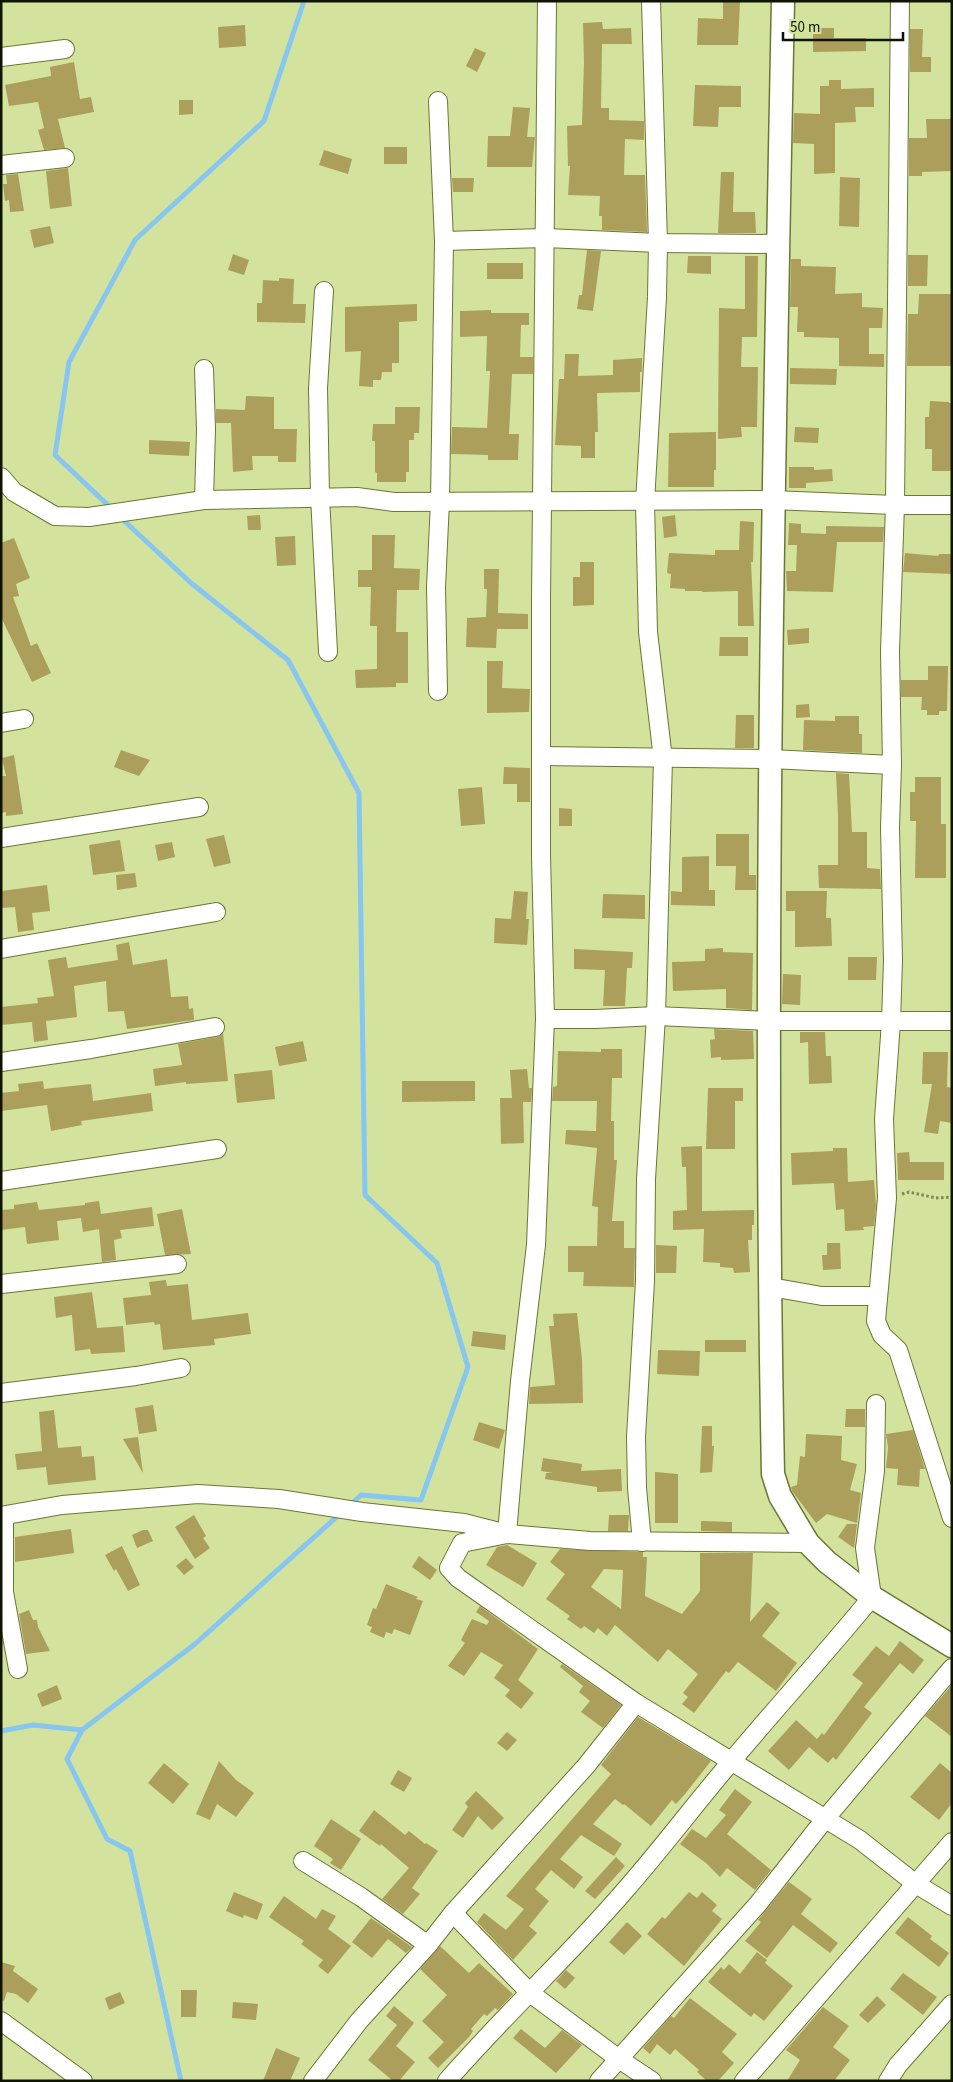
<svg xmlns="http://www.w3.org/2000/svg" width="953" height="2082" font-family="'Source Sans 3',sans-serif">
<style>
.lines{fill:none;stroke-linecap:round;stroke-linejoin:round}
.stream{stroke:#86c6f1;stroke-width:5}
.building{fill:#ac9f5c;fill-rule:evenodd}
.minor-casing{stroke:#6a7734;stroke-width:20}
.tertiary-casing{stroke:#6a7734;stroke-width:25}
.path{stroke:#7c8757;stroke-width:3;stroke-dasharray:2.5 2.5;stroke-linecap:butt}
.minor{stroke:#fff;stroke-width:18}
.tertiary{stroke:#fff;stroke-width:22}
</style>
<rect width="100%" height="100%" fill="#d3e39d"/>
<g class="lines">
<!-- stream -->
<g class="stream">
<path d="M112,509l-57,-54 14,-93 66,-122 129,-119 40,-120"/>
<path d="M120,517l71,66 97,77 71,133 6,402 72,68 31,104 -47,133 -60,-5 -12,11"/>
<path d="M82,1730l-15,29 40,80 23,12 51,230"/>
<path d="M1,1731l32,-6 49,5 113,-86 146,-131"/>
</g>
</g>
<!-- building -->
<g class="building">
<path d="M723,2h17l-2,43h-41l1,-27 25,1z"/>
<path d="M602,22l1,7 28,-1 1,16h-30l-1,64h8v12l35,1v19l-19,-1 -1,36h21l2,57 -45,-2v-14h-3l1,-20 -32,-1 2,-29h-2l-1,-40 15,-1 2,-63 -1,-39z"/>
<path d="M245,25l1,21 -27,2 -1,-21z"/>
<path d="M813,28h21v10h32v13l-53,1z"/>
<path d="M910,29h13l-1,28h9v15h-21z"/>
<path d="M475,48l11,5 -9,19 -11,-6z"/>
<path d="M74,62l6,37 11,-2 3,15 -36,7 7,29 -21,2 -6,-20 6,-2 -6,-26 -29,4 -4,-21 46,-9 -1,-9z"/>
<path d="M829,80h12v9l33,-1v19h-19l1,15 -21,1v50l-21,1v-30l-21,-1 1,-30 26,1v-28h9z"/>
<path d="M695,85l46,1v21h-22l-1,20 -25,-1z"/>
<path d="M179,100h14v14l-14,1z"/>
<path d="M513,107l17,1 -3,29h8l-3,30h-45l1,-31h22z"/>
<path d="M926,119h25l1,52 -30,1v4h-13v-38h18z"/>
<rect x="384" y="147" width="23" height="17"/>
<path d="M324,150l28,9 -4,15 -29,-9z"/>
<path d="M68,168l4,38 -22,3 -4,-38z"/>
<path d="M721,172h13l-1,40h22l1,21h-38z"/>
<path d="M18,174l6,37 -14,1 -1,-12 -4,1 -2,-17h4l-1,-9z"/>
<path d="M840,177l20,1 -1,49 -20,-1z"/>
<path d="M452,178h22l-1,14h-20z"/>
<path d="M50,226l4,17 -20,5 -4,-18z"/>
<path d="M587,250l14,1 -8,60 -16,-2 2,-14h3z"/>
<path d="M233,254l16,6 -5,15 -16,-5z"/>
<path d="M908,255h20l-1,31h-19z"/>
<path d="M688,256h23v18l-24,-1z"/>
<path d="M745,256h13l-1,81h-15l-1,30h17l-1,60h-16l1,10 -24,2 1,-131 26,1z"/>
<path d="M791,259h10v7l35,1 -1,27 27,-1v14l21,1 -1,20h-13v26h15v13l-45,-1v-28l-35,-1v-5h-7l1,-25h-8z"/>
<rect x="487" y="263" width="36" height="16"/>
<path d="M279,278l15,1 -1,25h13l-1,19 -48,-1v-19h5l1,-23 16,1z"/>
<path d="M919,294h33v72h-45l1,-52h10z"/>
<path d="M417,304v17l-18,1v41h-7v9h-10l-1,8h-8v7l-14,-1 2,-35 -16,1v-45z"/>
<path d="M491,310v3h38v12h-8l-1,32h13v17h-21l-3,60h10l-1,26h-30v-5l-37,-1 1,-27 35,1 3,-57h-4l1,-35 -27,1v-26z"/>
<path d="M565,354h14l-1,22 35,-1v-15l29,-2v14h-2v20l-43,1 1,39h-3v26h-14v-12l-26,-1 4,-66h5z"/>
<path d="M790,368l47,1 -1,16 -46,-1z"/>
<path d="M246,396l28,1v32h23l-1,33h-18v-6h-26l1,14 -20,2 -2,-49h-15v-14l29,1z"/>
<path d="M930,401l19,1v1h3v68h-20v-22h-7v-32h4z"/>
<path d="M395,407h25l-1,26h-5v7h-5v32h-3v10h-29v-9l-2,-1v-31h-3l1,-17h22z"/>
<path d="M795,427l24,1 -1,15 -24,-1z"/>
<path d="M716,432v38h-2v17h-46l1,-54z"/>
<path d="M149,440l41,2 -1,14 -40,-2z"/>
<path d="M789,467h25v3l18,-1 1,12 -27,2v5h-17z"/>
<path d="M260,515l1,15h-13l-1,-14z"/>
<path d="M675,515l2,21 -13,2 -2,-21z"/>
<path d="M740,521l14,1 -1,40h-2l3,64h-16v-35l-36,1v-1h-17v-2l-15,-1 1,-14 -4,-1 2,-20 46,2v-5h24z"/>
<path d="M789,523l12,1v9l25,1v-8l58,1 -1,15h-46l-4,50 -46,-1 -1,-20h10l1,-26h-9z"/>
<path d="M372,535h23l-1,33 26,1 -1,21h-22l-1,42h12v51h-12v4l-40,1 -1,-18 22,-1v-43h-7l1,-39h-13v-17h14z"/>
<path d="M295,536l1,29 -19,1 -2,-29z"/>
<path d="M14,538l16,40 -14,6 3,12 -6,1 18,49 6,-3 14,30 -19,9 -31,-65v-74z"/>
<path d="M905,553l33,3 1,-2h13v20l-49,-2z"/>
<path d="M580,562h14v43l-21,1v-29h7z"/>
<path d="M484,569h15l-1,44 30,1v15h-31l-1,19 -30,-1 1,-29 19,-1 1,-28h-3z"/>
<path d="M809,628v15l-21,2 -1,-15z"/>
<path d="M720,637h28v19h-29z"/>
<path d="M487,661h16l-1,27 28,1 -1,23 -42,1z"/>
<path d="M928,666h20l-1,45h-8v4h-12v-5h-6l1,-13h-21v-17h27z"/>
<path d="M809,704l1,13 -14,1v-13z"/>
<path d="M736,715h18v33h-19z"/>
<path d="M835,716h24v18h3v19l-59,-3 1,-30 31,1z"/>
<path d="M121,750l29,10 -11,16 -25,-9z"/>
<path d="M14,755l9,59 -17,2v-4l-5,1v-37h5l-4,-18z"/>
<path d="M504,767l26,1v34h-13v-18h-14z"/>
<path d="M836,773l13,1 3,58h15v36l13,1 1,20 -62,-1 -1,-23h20v-49z"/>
<path d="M915,777h26v47h5v54h-31l1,-57h-6v-29h5z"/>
<path d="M482,787l3,37 -24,2 -3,-37z"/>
<path d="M559,808l13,1v17h-13z"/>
<path d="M716,834h33v41h7v15h-21l1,-24h-20z"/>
<path d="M224,835l7,28 -17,4 -8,-28z"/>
<path d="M120,840l5,31 -32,4 -4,-30z"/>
<path d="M172,842l3,15 -17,4 -3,-16z"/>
<path d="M709,856v34h6v16l-44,-1v-14l11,1v-35z"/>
<path d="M135,873l2,14 -20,3 -1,-15z"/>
<path d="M47,885l3,26 -18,2 2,17 -16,2 -3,-25 -14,1v-17z"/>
<path d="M514,891l14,1 -2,27h3l-2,26 -33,-2 1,-25 16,1z"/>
<path d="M786,891h41l-1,27h5l1,28 -37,1v-36h-9z"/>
<path d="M603,894l42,1v24l-43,-1z"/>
<path d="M129,942l4,23 34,-6 4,38 17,-1 1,13 4,-1 1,12 -67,9 -3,-18 -16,1 -2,-31 -32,5 3,31 -31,4 2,19 -14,2 -2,-20 -31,3v-18l37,-4 -1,-5 17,-2 -6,-36 18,-3 2,11 50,-8 -2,-15z"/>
<path d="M723,948v4l30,1 -1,57 -26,-2v-19l-53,2 -1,-29 33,-1v-12z"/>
<path d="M574,949l59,3 -1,16h-5l-2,38h-22l2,-36 -31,-1z"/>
<path d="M848,957h29l-1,23h-28z"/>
<path d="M783,974l18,1 -1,30 -18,-1z"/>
<path d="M714,1029l39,2 1,28 -33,1v-3l-10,1 -1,-18 5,-1z"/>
<path d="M800,1032h25l1,24h5l1,27 -23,1 -1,-42 -8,1z"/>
<path d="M223,1033l5,48 -42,3v-2l-31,4 -2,-17 29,-4 -4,-21 39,-7z"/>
<path d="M303,1041l4,20 -28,5 -4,-19z"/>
<path d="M601,1049h21v29h-10l-1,43h3v39h3l-5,61h12v27h11l-1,39 -51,-1 1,-14h-16v-26h29l1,-39 -6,-1 5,-58 -32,-4 1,-14 30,1 1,-30h-45l1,-14 4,-1 1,-35 43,1z"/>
<path d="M923,1052h25l-1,35 5,1v35l-12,-2 -2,13 -14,-2 8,-48h-10z"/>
<path d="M527,1069l2,19h3l-1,14h-8l1,41 -23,1 -1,-46h12l-2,-28z"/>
<path d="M272,1070l3,29 -38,4 -3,-29z"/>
<path d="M43,1081l1,8 47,-5 2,17 58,-8 2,18 -72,10 1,4 -31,6 -4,-26 -46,6v-18l18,-2 -1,-7z"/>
<path d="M402,1081h73v20l-73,1z"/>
<path d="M708,1088h35v13h-8v48h-29z"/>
<path d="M702,1146v65l52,-1v15h-2v15h-4l2,32 -16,1 -1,-5 -13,-1v-4l-17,-1 1,-33 -31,1v-19l14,-1 -1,-43h-4l-1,-20z"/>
<path d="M833,1148h14l1,34 26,-2 2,25 -2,21 -11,1 1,3 -19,1 -1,-22 -8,1 -2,-27 -42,2 -1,-32 42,-2z"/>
<path d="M909,1152l1,10h34v18h-46l-1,-27z"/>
<path d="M99,1201l2,13 51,-7 2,19 -34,4 2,8 -8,2 2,20 -14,2 -3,-33 -16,3 -2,-14 -24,3 2,19 -32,4 -2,-17 -24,3v-20l13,-1v-4l23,-3 2,8 46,-5v-2z"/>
<path d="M182,1209l9,45 -26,1 -8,-41z"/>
<path d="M827,1243h13l1,26 -18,1 -1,-15h5z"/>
<path d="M656,1245l21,1 -1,27h-20z"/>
<path d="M166,1280l1,6 21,-2 4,36 56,-7 3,21 -37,5 1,6 -52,5 -3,-26 -5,1 -1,-3 -28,3 -3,-27 28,-3 -2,-13z"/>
<path d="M92,1292l5,36 26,-2 2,26 -34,2 -1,-5 -15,2 -3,-36 -16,3 -2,-21z"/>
<path d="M577,1313l5,46 1,44 -54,1 1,-17 25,-2 -6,-59h5l-1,-12z"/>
<path d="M473,1331l33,4 -1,15 -34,-4z"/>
<rect x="705" y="1340" width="41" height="12"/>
<path d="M658,1350l42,1 -1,25 -42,-2z"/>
<path d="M153,1405l4,26 -18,3 -4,-26z"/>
<path d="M846,1409h19v18h-20z"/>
<path d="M54,1410l4,38 23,-2 1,11 12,-1 2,24 -48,5 -2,-18 -29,3 -2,-16 27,-3 -3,-39z"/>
<path d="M479,1422l26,8 -6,19 -26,-9z"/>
<path d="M702,1426h10v20h2l-2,26 -12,1z"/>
<path d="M913,1430l12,39h-5l-1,18 -22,-2 1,-16 -12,-1 2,-20 -2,-14z"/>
<path d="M806,1434l36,2 -1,24 16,4 -7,26 11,3 -4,30 -30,-9 -11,9 -24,-32 -1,-4 6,-2 3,-29 5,1z"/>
<path d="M138,1437l5,36 -20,-34z"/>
<path d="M543,1458l39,6 -1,7 40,-2 1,22 -25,1v-5l-52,-8 1,-6h7l-12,-2z"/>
<path d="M655,1472l23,2v49h-23z"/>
<path d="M194,1515l12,21 -3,2 7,10 -15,11 -20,-32z"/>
<path d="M609,1515h20l-1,16h-20z"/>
<path d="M701,1521l31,1v10l-31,-1z"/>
<path d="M847,1524h10l-3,24 -16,-11z"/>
<path d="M71,1529l3,24 -59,9v-25z"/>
<path d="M143,1530h5l5,11 -16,7 -5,-13z"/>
<path d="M507,1545l30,18 -14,24 -37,-22 11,-18z"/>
<path d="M122,1546l18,39 -12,6 -12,-22 -2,2 -9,-16z"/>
<path d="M560,1549l83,3v5h4l-2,39 37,18 18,-23v-38h53l-3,69 17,-20 13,11 -18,23 35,27 -21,28 -38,-29 -9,11 -3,-2 -32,42 -12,-9 6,-7 -5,-4 15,-19 -30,-25 -10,13 -43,-37 -8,11 -9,-8 -4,5 -10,-7 -3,3 -14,-10 3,-3 -24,-17 19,-25 -15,-12zM604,1569l19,1 -2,39 -30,-22z"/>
<path d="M419,1556l18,14 -7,10 -18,-13z"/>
<path d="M186,1558l8,9 -10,8 -8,-9z"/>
<path d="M386,1584l32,13 -2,2 7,2 -13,34 -16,-6 -2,5 -6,-2 -2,6 -14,-6 2,-5 -5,-2 6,-17 3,1z"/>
<path d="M480,1606l58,43 -20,31 16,13 -13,16 -16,-13 5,-6 -16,-12 9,-13 -22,-13 -17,24 -16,-10 17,-23 -4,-3 11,-21 15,6 2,-4 -13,-9z"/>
<path d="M29,1610l4,10h4l1,7 12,24 -24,3 -7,-40z"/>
<path d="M900,1641l24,19 -11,14 -13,-11 -36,44 8,6 -36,47 -3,-3 -5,6 -19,-16 -20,23 -21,-19 28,-31 21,19 5,-6 2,2 39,-52 -11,-8 24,-29 13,10z"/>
<path d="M562,1664l59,41 -18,23 -22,-16 9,-11 -11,-9 4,-6 -23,-19z"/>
<path d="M57,1685l5,14 -20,8 -5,-13z"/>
<path d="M952,1685v52l-27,-21z"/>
<path d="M638,1717l73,44 -26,33 -9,10 -4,-4 -21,26 -27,-22 -1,1 -8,-6 -1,1 -21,24 29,20 -8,12 -33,-21 -21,24 23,18 -9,12 -23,-19 -16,19 14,12 -20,25 8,7 -24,27 -36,-38 7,-9 22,17 18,-21 -18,-13 105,-122 -10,-9z"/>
<path d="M507,1732l10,8 -10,11 -10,-8z"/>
<path d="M219,1761l17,19 18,13 -18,24 -19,-13 -7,16 -14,-6z"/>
<path d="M164,1763l25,21 -16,20 -25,-21z"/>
<path d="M940,1763l12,10v30l-13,17 -29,-23z"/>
<path d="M398,1770l14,8 -8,14 -14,-8z"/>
<path d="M735,1789l17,13 -25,32 44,36 -16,20 -28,-22 -7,9 -14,-14 -26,-19 12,-15 14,9 20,-23 -7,-5z"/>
<path d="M476,1791l28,27 -12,12 -14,-14 -15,22 -11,-8 16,-23 -3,-4z"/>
<path d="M374,1810l31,25 4,-4 16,13 1,-1 12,8 -26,37 8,6 -17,20 -21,-15 27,-31 -28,-24 -1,2 -21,-15z"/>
<path d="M331,1819l30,20 -20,31 -11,-7 3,-4 -19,-13z"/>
<path d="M616,1857l9,9 -30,33 -10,-8z"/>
<path d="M789,1882l23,17 -11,15 37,29 -8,10 -37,-28 -26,33 -22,-17 16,-19 -3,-2z"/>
<path d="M234,1892l29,12 -6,16 -13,-5 -1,3 -17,-7z"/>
<path d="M689,1892l8,6 5,-6 15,13 -5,6 10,8 -38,47 -37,-32 15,-17 3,2z"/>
<path d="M284,1896l32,23 6,-10 14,7 -8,13 23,17 -23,28 -10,-8 5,-6 -22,-16 3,-3 -35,-24z"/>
<path d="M908,1917l24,19 -2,3 19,14 -10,14 -44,-34z"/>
<path d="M371,1918l41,29 -6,6 -18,-14 -16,19 -20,-16z"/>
<path d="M627,1922l15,14 -18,19 -15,-13z"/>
<path d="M440,1946l29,27 10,-10 34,31 -15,16 -3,-2 -8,8 -3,-2 -13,15 2,2 -4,6 -31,31 -10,-10 16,-16 -22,-21 25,-26 -27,-26z"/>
<path d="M757,1952l10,8 -2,3 28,23 -29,35 -10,-8 -3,4 -43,-35 13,-15 3,3 5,-6 11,10z"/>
<path d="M1,1962l14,4 -2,5 25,18 -10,14 -12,-9 -9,-2 -3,9 -3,-1z"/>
<path d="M566,1970l9,8 -10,11 -9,-8z"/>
<path d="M903,1973l34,24 -14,18 -33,-26z"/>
<path d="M181,1990h16l-1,27h-15z"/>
<path d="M120,1992l5,11 -16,7 -4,-12z"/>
<path d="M877,1996l9,9 -18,18 -9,-8z"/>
<path d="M690,1998l47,36 -15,18 12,11 -16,18h-11l-10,-9 2,-2 -24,-21 -5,6 -13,-11 -7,10 -7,-6 28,-32 3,2z"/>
<path d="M233,2002l25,2 -2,16 -24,-2z"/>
<path d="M394,2006l20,17 -18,23 19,16 -16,19h-6l-25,-21 29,-35 -11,-9z"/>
<path d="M823,2007l26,19 -16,21 17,13 -16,21h-47l13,-21 -14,-10z"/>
<path d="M521,2029l24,19 17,-18 20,15 -26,28 -43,-35z"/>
<path d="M276,2048l24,10 -10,23h-27z"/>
</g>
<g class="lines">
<defs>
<g id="minor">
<path d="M900,1l-5,504 -5,146 2,114 -2,62 3,133 -2,62 -7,97 3,79 -11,123 6,14 16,15 54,168"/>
<path d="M1,57l64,-8"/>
<path d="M1,165l64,-7"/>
<path d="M444,241l102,-3 112,5 120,1"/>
<path d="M324,291l-6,97 2,108 8,156"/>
<path d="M204,369l2,60 -2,71"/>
<path d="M1,477l13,15 41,24 34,1 115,-17 153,-3 37,5 378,-2 123,5h57"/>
<path d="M438,691l-2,-104 4,-86 4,-260 -6,-140"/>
<path d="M1,723l23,-4"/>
<path d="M541,756l230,3 121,6"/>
<path d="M1,838l198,-31"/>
<path d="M1,949l215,-37"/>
<path d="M545,1019h50l61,-3 113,5h183"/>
<path d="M1,1062l90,-13 124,-22"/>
<path d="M1,1181l216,-32"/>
<path d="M1,1284l176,-20"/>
<path d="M770,1290l12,-1 40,7h55"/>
<path d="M1,1393l135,-17 45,-8"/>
<path d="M1,1516l61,-11 136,-11 81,5 83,13 102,11 43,11 13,-153 16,-136 9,-226 -4,-164v-255l6,-599"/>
<path d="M4,1516v76l14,77"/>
<path d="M642,1542l-5,-54 -1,-51 9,-156 1,-102 10,-163 7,-257 -15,-127 -3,-130 12,-205 1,-54 -7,-242"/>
<path d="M808,1543l-218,-2 -83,-7 -45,9 -13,25 9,10 178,125 224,137 56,44 36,22"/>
<path d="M303,1861l58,36 67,48"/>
<path d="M453,1913l77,80 89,66 33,22"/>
<path d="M1,2021l82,60"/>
<path d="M313,2081l46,-60 69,-76 25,-32 133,-147 50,-63"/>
<path d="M447,2081c57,-66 123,-126 180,-193 36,-41 68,-84 103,-125 47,-56 96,-110 142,-166l-7,-49 10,-77 1,-67"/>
<path d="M599,2081l159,-177 67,-85 127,-151"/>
<path d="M744,2081l208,-239"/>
<path d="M888,2081l10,-16 54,-61"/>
</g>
<path id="tertiary" d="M783,1c-10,491 -20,982 -10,1473l7,22 28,47 19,19 45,35 80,49"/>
</defs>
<!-- minor casing -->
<use href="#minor" class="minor-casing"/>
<!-- tertiary casing -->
<use href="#tertiary" class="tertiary-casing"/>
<!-- path -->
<path class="path" d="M902,1194l7,-2 27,6 16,-1"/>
<!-- minor -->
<use href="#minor" class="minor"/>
<!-- tertiary -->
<use href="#tertiary" class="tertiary"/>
</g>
<!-- border -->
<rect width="953" height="2082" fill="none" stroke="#0f1400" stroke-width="5"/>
<!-- scale -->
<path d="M783 32v8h120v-8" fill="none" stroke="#0f1400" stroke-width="2.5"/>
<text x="790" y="32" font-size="15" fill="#0f1400" stroke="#d3e39d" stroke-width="4" paint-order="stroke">50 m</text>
</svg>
